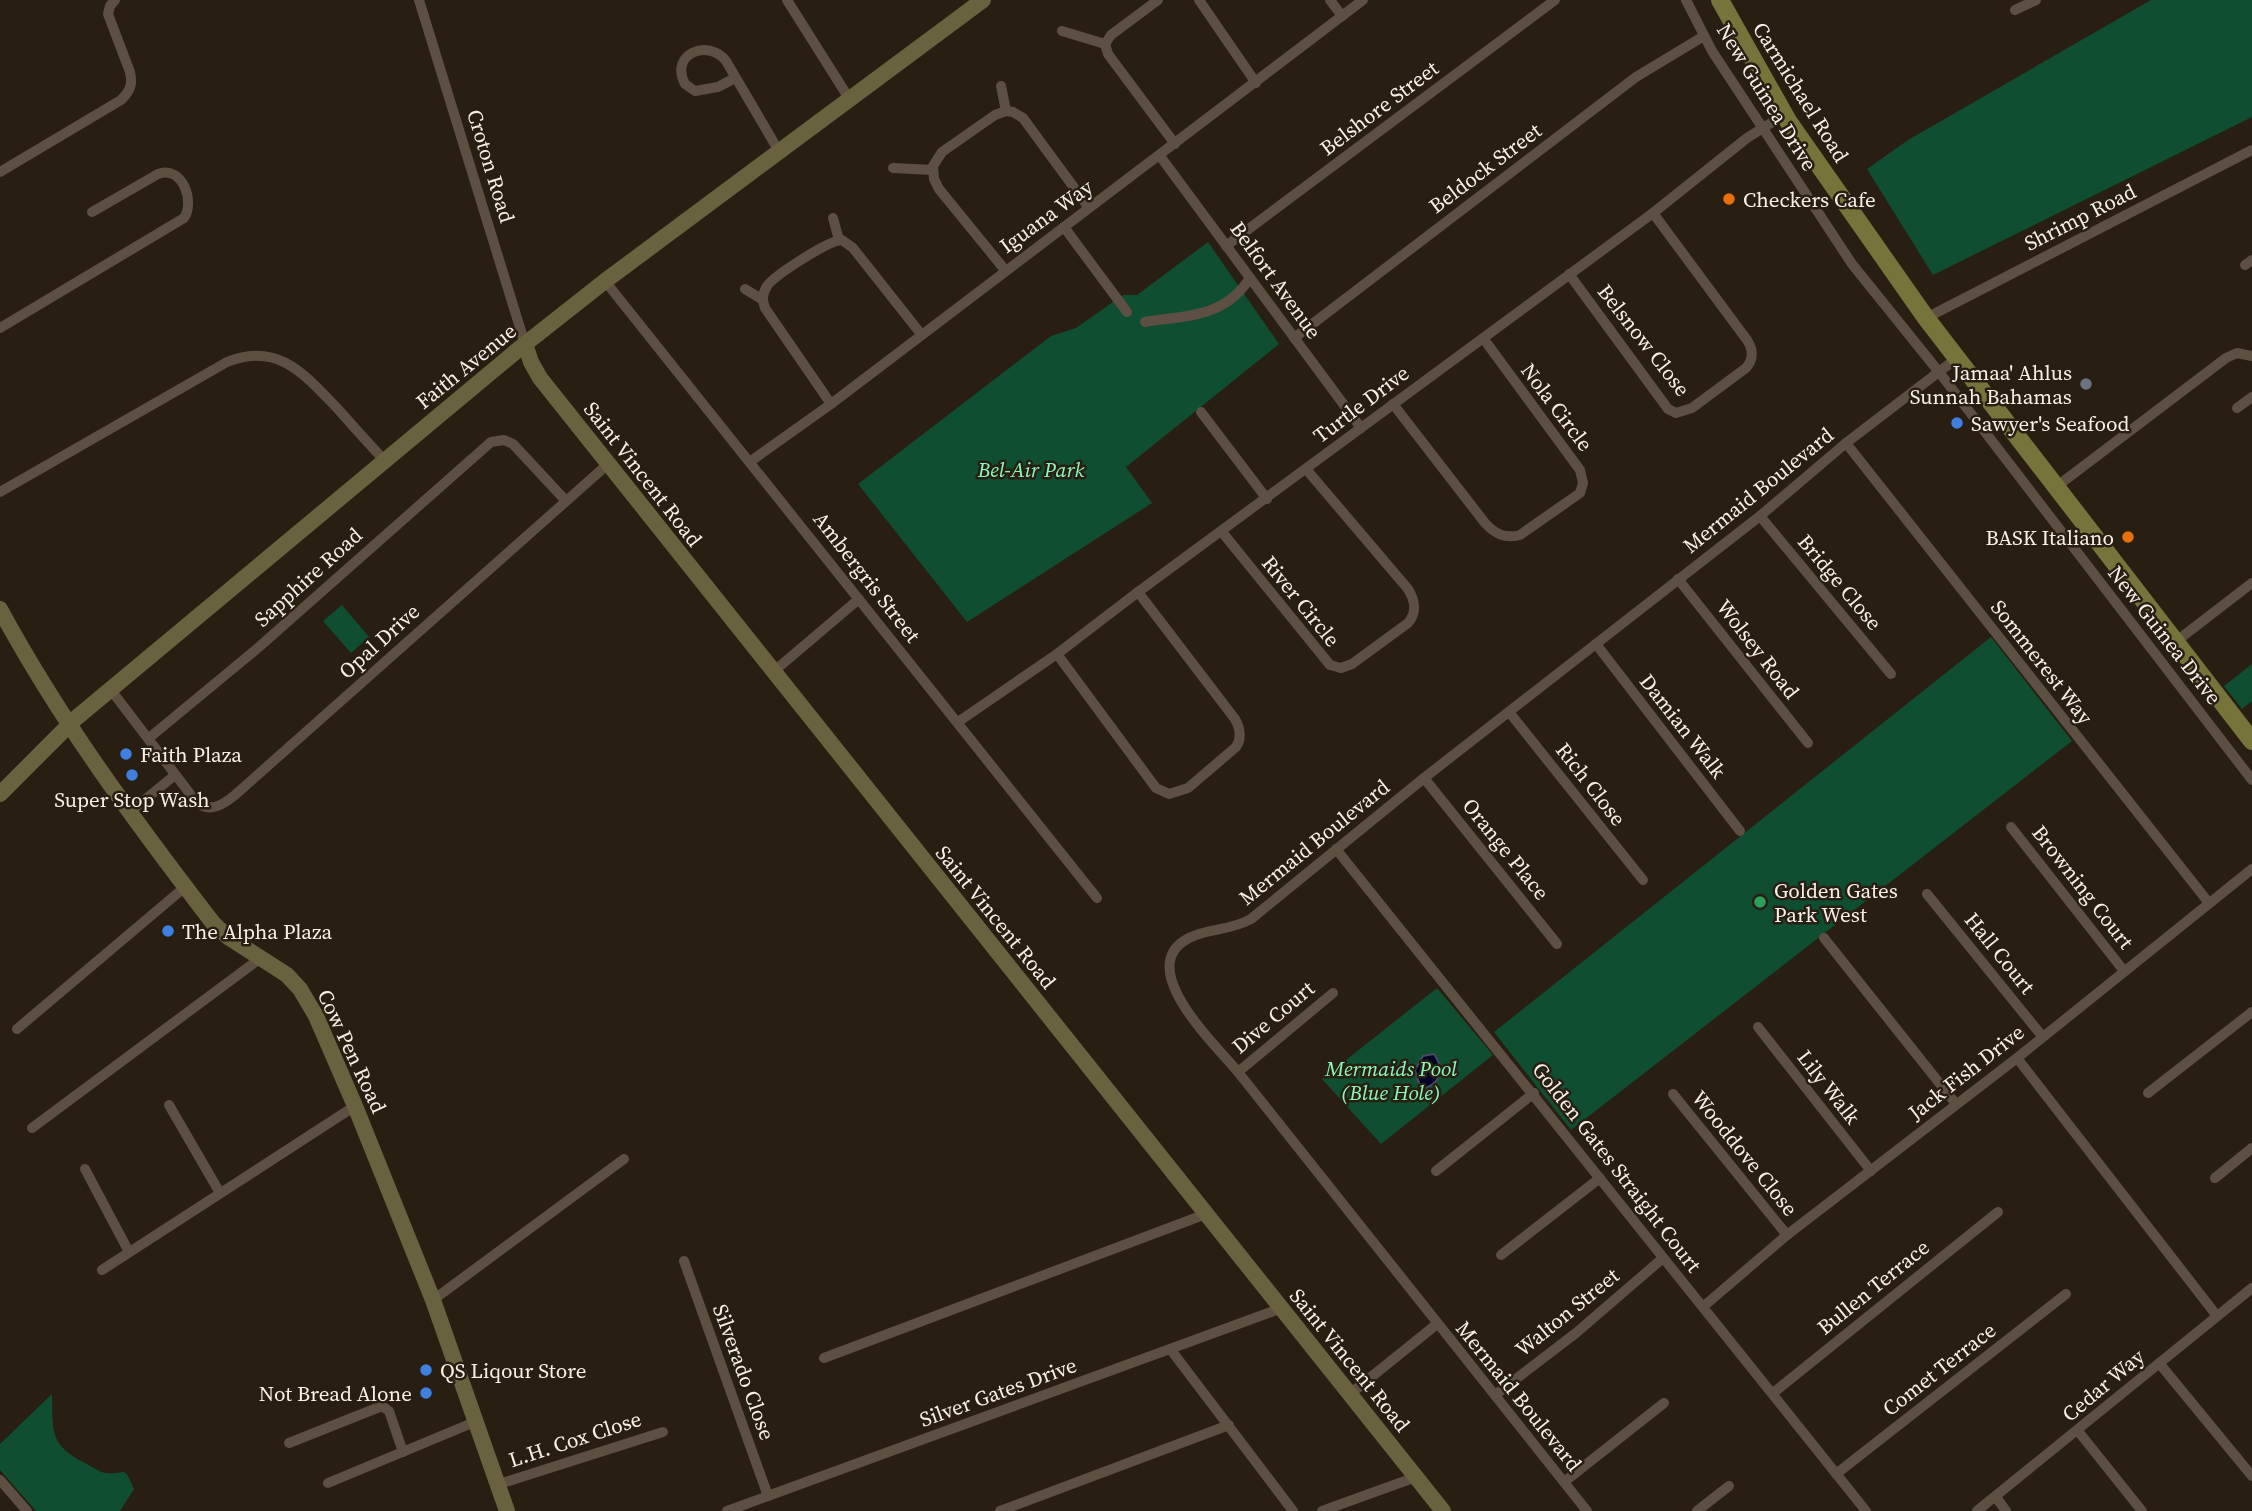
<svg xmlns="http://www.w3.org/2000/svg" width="2252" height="1511" font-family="'Source Serif 4',serif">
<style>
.green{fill:#104e31}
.water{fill:#000128;stroke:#4a4962;stroke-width:2}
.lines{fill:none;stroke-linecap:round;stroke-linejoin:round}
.street{stroke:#5d5043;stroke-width:10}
.secondary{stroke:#69623e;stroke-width:16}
.primary{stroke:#75743a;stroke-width:18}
.food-dot{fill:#e8710a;stroke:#281e12;stroke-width:2.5}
.worship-dot{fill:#6b7280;stroke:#281e12;stroke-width:2.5}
.shop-dot{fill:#3f7fe0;stroke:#281e12;stroke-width:2.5}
.leisure-dot{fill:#2e9e5b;stroke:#281e12;stroke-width:2.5}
.labels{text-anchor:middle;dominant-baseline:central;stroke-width:5;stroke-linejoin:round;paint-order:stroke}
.street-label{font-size:21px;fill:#f7f0e8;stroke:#281e12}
.poi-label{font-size:21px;fill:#f7f0e8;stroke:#281e12;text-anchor:start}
.park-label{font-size:21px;font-style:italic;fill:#8af9bb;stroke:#281e12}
</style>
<rect width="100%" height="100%" fill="#281e12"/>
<!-- green -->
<g class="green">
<path d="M2151,0h101v117l-319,158 -66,-106 41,-29z"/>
<path d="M1208,242l71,102 -153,123 26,36 -185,119 -109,-138 193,-148 25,-8 47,-33h14z"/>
<path d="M342,605l27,32 -18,16 -28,-32z"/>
<path d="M1991,637l81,104 -501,389 -77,-98z"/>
<path d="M2252,664v37l-10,8 -18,-23z"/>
<path d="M1437,988l56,67 -112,89 -59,-65z"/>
<path d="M52,1394c1,37 -3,51 33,69 6,3 14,9 21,10 21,2 17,-10 28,16l-14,22h-84l-36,-41v-26z"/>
</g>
<!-- water -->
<path class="water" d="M1434,1054c9,13 9,27 -8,34l-7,-5 -4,-13 8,-14z"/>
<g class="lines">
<!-- street -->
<g class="street">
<path d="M419,0l106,344"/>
<path d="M787,0l63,100"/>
<path d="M1158,0l-47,35 -6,9 3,10 67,90"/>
<path d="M1199,0l57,83"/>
<path d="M1330,0l12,16"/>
<path d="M1686,0l26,51 140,213 87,108 313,408"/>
<path d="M2015,10l21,-10"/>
<path d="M1062,31l43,13"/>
<path d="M735,78l-17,9 -23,4 -10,-7c-16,-30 23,-46 41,-23l54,92"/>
<path d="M1001,86l5,25"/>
<path d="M1160,156l201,272"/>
<path d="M893,168l40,2"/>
<path d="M0,172l121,-72c9,-9 12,-15 9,-28l-22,-58 2,-8 5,-6"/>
<path d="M833,218l6,22"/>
<path d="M1064,227l63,85"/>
<path d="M1226,246l329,-246"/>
<path d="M2245,265l7,-5"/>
<path d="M1005,270l-66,-81 -5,-10 -1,-13 9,-14 53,-37 11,-4 7,1 10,6 66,90"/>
<path d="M1569,274l99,135 8,4 16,-5 54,-40c8,-9 7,-19 1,-28l-94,-127"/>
<path d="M605,281l492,617"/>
<path d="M745,289l18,11"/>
<path d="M1926,318l326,-168"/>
<path d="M1145,322c43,-7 79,-4 105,-44"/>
<path d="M0,328l184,-110c11,-16 -1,-53 -26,-44l-66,38"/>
<path d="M1294,338l342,-261 68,-41"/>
<path d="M831,404l-66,-96c-3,-8 -3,-14 2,-22 8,-11 62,-46 75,-46l11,8 68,86"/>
<path d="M1393,404l92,119c10,11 20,16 35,12l60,-42 3,-10 -3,-13 -97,-132"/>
<path d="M2237,408l15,-11"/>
<path d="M1201,412l66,87"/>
<path d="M1846,443l363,460"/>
<path d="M751,461l80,-57 532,-404"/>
<path d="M2056,487l170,-129 11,-5 15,3"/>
<path d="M0,492l227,-130c51,-21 78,13 110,46 16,18 31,35 47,52"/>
<path d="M1760,516l131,158"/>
<path d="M1222,532l108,133 11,3 11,-4 56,-41c9,-10 7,-23 0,-34l-102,-120"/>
<path d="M1678,579l130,164"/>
<path d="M2174,643l78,-60"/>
<path d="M1596,644l144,187"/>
<path d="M1057,654l99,134 13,6 19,-6 48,-41c6,-9 4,-19 -1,-28l-97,-127"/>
<path d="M773,672l86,-73"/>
<path d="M111,690l86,113c14,10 27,1 38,-8l373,-331"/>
<path d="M1509,712l134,168"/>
<path d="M958,722l99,-68 81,-62 515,-379 94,-75 37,-23"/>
<path d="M149,738l110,-91 232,-205 13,-2 9,4 53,57"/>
<path d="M1424,778l133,166"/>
<path d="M131,811l44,-36"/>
<path d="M2011,827l113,144"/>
<path d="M1336,849c178,219 353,441 530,662"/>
<path d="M1927,894l115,142"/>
<path d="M1824,938l132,166"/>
<path d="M1758,1027l113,144"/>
<path d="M17,1029l168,-142"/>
<path d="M2017,1058l200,258"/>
<path d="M1238,1072l95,-79"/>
<path d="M2148,1093l104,-81"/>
<path d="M1673,1094l114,141"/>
<path d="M169,1105l51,88"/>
<path d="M32,1128l230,-171"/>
<path d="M85,1169l44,83"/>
<path d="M1436,1171l98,-78"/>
<path d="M2215,1178l37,-30"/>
<path d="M1501,1255l99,-77"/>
<path d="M684,1261l84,235"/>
<path d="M102,1270l253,-164"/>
<path d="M433,1300l191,-141"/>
<path d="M1704,1306l83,-71 230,-177 235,-189"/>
<path d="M1171,1350l122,161"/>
<path d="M824,1358l382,-144"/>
<path d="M2159,1363l93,113"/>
<path d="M1773,1393l225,-181"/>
<path d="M1350,1394l87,-70"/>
<path d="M1495,1395l81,-62 87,-75"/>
<path d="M2078,1431l64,80"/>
<path d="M289,1443l93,-37 7,5 14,41"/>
<path d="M1836,1474l230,-180"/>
<path d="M0,1480l27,31"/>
<path d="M1564,1482l100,-79"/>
<path d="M328,1483l149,-62"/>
<path d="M499,1484l164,-52"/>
<path d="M1996,1497l10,14"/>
<path d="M727,1511l555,-203"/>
<path d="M1000,1511l229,-86"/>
<path d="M1322,1511l94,-34"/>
<path d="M1587,1511l-349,-439c-22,-27 -106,-105 -49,-134 19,-10 41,-7 62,-19l173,-141 336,-262 86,-73 111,-85"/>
<path d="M1697,1511l32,-25"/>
<path d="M1977,1511l275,-223"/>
</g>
<!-- secondary -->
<g class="secondary">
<path d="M525,344l6,18 9,16 903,1133"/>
<path d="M0,609c60,111 136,214 213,314l15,14 59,38 13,14 16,27 39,90 78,194 74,211"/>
<path d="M0,794l75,-75 445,-371 85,-67 378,-281"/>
</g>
<!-- primary -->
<path class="primary" d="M1720,0l68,121 138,197 326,423"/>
</g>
<!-- markers -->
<g class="food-dot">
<circle cx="1729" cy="199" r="7"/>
<circle cx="2128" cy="537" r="7"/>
</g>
<circle class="worship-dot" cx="2086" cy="384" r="7"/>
<g class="shop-dot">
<circle cx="1957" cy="423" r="7"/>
<circle cx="126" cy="754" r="7"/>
<circle cx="132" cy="775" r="7"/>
<circle cx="168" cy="931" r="7"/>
<circle cx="426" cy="1370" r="7"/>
<circle cx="426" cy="1393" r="7"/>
</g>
<circle class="leisure-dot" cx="1760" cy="902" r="7"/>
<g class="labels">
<!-- street labels -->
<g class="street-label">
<text transform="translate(1801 92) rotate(58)">Carmichael Road</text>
<text transform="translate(1767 97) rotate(58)">New Guinea Drive</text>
<text transform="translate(1379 108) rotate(-37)">Belshore Street</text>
<text transform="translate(491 166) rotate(73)">Croton Road</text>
<text transform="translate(1485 168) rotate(-37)">Beldock Street</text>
<text transform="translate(1046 216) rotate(-36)">Iguana Way</text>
<text transform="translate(2080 217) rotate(-27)">Shrimp Road</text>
<text transform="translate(1276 280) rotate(54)">Belfort Avenue</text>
<text transform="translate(1644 340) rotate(52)">Belsnow Close</text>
<text transform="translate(466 366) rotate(-39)">Faith Avenue</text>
<text transform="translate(1361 404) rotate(-37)">Turtle Drive</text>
<text transform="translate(1557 407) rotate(53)">Nola Circle</text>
<text transform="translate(643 474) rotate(52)">Saint Vincent Road</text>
<text transform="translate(1758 490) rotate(-39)">Mermaid Boulevard</text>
<text transform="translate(308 577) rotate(-42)">Sapphire Road</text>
<text transform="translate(867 577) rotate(52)">Ambergris Street</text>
<text transform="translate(1840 582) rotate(50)">Bridge Close</text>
<text transform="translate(1301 601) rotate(51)">River Circle</text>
<text transform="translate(2165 635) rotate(52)">New Guinea Drive</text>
<text transform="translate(379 641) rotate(-42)">Opal Drive</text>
<text transform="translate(1758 649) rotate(52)">Wolsey Road</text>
<text transform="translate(2042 662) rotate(52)">Sommerest Way</text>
<text transform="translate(1683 726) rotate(52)">Damian Walk</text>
<text transform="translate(1591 784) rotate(52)">Rich Close</text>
<text transform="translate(1314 842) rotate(-39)">Mermaid Boulevard</text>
<text transform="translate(1506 849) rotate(51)">Orange Place</text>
<text transform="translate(2083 887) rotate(52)">Browning Court</text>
<text transform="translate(996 917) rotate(51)">Saint Vincent Road</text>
<text transform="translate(2000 953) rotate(51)">Hall Court</text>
<text transform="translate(1273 1017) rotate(-40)">Dive Court</text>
<text transform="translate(352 1051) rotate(65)">Cow Pen Road</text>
<text transform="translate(1966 1072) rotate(-38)">Jack Fish Drive</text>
<text transform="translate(1829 1087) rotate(52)">Lily Walk</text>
<text transform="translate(1745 1153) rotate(51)">Wooddove Close</text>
<text transform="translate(1617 1167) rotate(52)">Golden Gates Straight Court</text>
<text transform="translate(1873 1287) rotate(-39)">Bullen Terrace</text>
<text transform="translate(1567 1312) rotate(-39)">Walton Street</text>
<text transform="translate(1350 1360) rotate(51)">Saint Vincent Road</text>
<text transform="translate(1939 1369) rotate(-38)">Comet Terrace</text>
<text transform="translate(744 1372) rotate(70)">Silverado Close</text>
<text transform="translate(2103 1385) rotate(-40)">Cedar Way</text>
<text transform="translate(998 1392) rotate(-20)">Silver Gates Drive</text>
<text transform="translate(1519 1396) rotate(51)">Mermaid Boulevard</text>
<text transform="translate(575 1439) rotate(-18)">L.H. Cox Close</text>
</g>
<!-- poi labels -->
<g class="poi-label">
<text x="1743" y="199">Checkers Cafe</text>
<text x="2072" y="372" text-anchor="end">Jamaa' Ahlus<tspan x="2072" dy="24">Sunnah Bahamas</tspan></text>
<text x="1971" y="423">Sawyer's Seafood</text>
<text x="2114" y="537" text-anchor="end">BASK Italiano</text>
<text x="140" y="754">Faith Plaza</text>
<text x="132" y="799" text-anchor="middle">Super Stop Wash</text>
<text x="1774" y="890">Golden Gates<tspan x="1774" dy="24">Park West</tspan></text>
<text x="182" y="931">The Alpha Plaza</text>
<text x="440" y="1370">QS Liqour Store</text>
<text x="412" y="1393" text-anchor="end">Not Bread Alone</text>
</g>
<!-- park labels -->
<g class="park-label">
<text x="1031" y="469">Bel-Air Park</text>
<text x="1391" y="1068">Mermaids Pool<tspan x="1391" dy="24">(Blue Hole)</tspan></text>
</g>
</g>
</svg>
